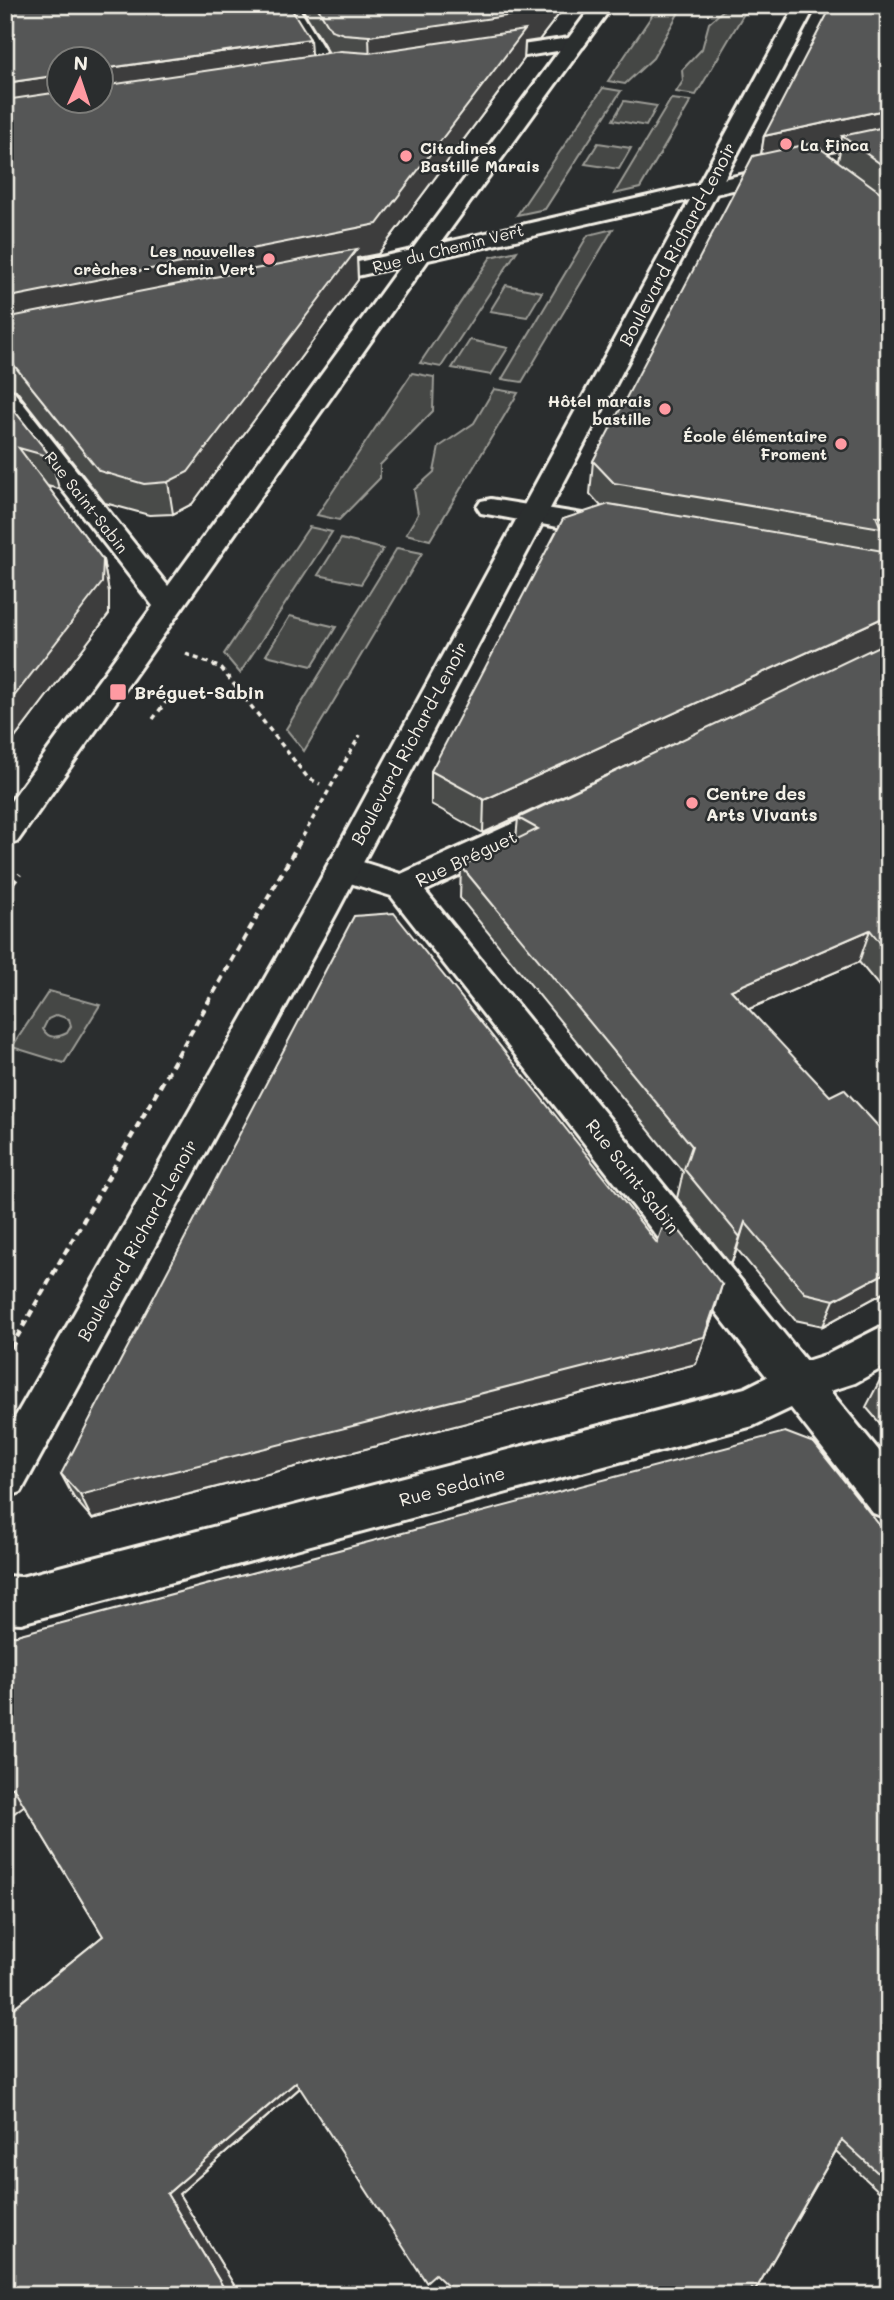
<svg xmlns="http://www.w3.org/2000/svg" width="894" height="2300" font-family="Mali,sans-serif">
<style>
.green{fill:#444645;stroke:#9c9c96;stroke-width:2;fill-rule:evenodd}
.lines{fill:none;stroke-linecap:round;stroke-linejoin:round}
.street-casing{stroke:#f4f1e8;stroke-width:6}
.secondary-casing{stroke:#f4f1e8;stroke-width:6}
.path-far1{stroke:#f4f1e8;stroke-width:3.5;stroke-dasharray:5 4.5;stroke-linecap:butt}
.path{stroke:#f4f1e8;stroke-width:4.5;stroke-dasharray:7 5;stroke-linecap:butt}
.street{fill:#2a2d2e;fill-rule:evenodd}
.secondary{fill:#2a2d2e;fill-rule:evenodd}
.wall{fill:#494b4a;stroke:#f4f1e8;stroke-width:2;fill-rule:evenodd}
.shaded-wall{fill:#3c3d3c;stroke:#f4f1e8;stroke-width:2}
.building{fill:#555756;stroke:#f4f1e8;stroke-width:2}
.poi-dot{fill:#ff9aa2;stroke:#2a2d2e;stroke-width:2.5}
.labels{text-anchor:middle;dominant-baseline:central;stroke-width:5;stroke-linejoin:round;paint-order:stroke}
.far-poi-label{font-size:16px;font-weight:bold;fill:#f4f1e8;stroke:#2a2d2e;text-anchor:end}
.far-street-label{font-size:16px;fill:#f4f1e8;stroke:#2a2d2e}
.street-label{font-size:18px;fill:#f4f1e8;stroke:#2a2d2e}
.poi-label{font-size:18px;font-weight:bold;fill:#f4f1e8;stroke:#2a2d2e;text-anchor:start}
</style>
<rect width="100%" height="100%" fill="#2a2d2e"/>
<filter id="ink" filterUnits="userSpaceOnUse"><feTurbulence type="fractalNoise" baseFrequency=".0143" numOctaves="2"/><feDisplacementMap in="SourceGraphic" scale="14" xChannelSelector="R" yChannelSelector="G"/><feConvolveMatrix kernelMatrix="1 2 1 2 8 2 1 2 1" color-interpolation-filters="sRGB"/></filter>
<g filter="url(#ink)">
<!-- green -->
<g class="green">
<path d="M659,5h24l-30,53 -28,26 -17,-3z"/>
<path d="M729,5h20l-53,90 -20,-3 7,-11 -1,-11 20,-21 7,-26z"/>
<path d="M603,88l18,3 -76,118 -28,6z"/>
<path d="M671,99l20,2 -51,87 -26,6z"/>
<path d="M624,101l33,5 -11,20 -33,-6z"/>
<path d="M598,143l33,5 -12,21 -34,-5z"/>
<path d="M613,229l-91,153 -20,-3 86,-144z"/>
<path d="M517,251l-76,116 -21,-4 71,-106z"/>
<path d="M506,285l36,7 -15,25 -37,-6z"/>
<path d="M470,340l38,8 -17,27 -39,-7z"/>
<path d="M412,373l22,4 -1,34 -53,54v13l-41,42 -22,-5z"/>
<path d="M494,389l24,4 -88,147 -24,-6 12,-20 -4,-24 20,-18 5,-25 35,-24z"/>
<path d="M309,527l23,5 -92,141 -16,-19z"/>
<path d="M341,539l42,10 -22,35 -43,-9z"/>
<path d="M397,548l25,5 -118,198 -18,-22z"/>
<path d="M290,616l46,11 -24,39 -46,-11z"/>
<path d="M49,991l51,14 -36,58 -52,-16zM57,1015l12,4 2,7 -4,7c-10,5 -19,6 -24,-4l5,-10z"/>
</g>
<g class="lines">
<defs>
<g id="street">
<path d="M277,5h20l34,56 18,7 3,4 -3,4 -7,2 -26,-9z"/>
<path d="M576,37l10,6 -3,4 -109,17 -10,-6 10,-6z"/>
<path d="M889,141v13l-461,106 -411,582 -12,4v-37l148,-203 -148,-190v-26l9,2 154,194 244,-336z"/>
<path d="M491,499l122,20 10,3 4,6 -4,6 -10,3 -132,-24 -4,-6 4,-6z"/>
<path d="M562,801l12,4 4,8 -4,8 -149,70 381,470 22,-7 61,-31v41l-34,19 -25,8 59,72v56l-16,-6 -82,-105 -38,18 -732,197 -16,-1v-46l16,1 724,-189 22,-11 -376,-481 -60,-19 -5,-9 5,-9 12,-3 58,18z"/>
</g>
<g id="secondary">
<path d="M593,5h20l-185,255 -120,27 -8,-2 -4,-5 4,-5 112,-25z"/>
<path d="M796,5h20l-479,907 -316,580 -16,6v-63l300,-527z"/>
</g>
</defs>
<!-- street casing -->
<use href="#street" class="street-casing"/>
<!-- secondary casing -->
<use href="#secondary" class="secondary-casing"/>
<!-- path-far1 -->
<g class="path-far1">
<path d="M186,654l35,14 87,110 12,6"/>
<path d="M153,719l15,-20"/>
<path d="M298,845l62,-110"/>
</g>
<!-- path -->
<g class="path">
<path d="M5,894l15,-20"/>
<path d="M5,1358l294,-515"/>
</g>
<!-- street -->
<use href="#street" class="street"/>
<!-- secondary -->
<use href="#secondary" class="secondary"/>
</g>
<!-- wall -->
<g class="wall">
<path d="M5,5l306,51 18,-3 -29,-48h266l-27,35 -14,2 -1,17 -146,195 -21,4 1,22 -166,224 -19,10 -24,1 -44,-12 -89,-113 -11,-2z"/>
<path d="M889,5v984l-6,2 -24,-29 -110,47 140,281 -66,36 -28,-6 -58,-71 -6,16 -54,-67 6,-26 -223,-274 1,-32 55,-27 2,-21 107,-51 -142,66 -52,-29v-33l170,-265 -11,-12 3,-33 168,-306 3,-19zM840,150l-2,11 -11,-8z"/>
<path d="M5,399l46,58 8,32 -12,-3 56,74 6,32v22l-104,137z"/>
<path d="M657,1243l57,70 -18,51 -604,155 -18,-21 -13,-24z"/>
<path d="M889,1375v59l-23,-27 14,-27z"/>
<path d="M889,1537v664l-53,-50 -81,140 -455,-203 -121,106 61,101h-235v-297l7,11 91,-73 -79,-131 -19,15v-182z"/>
<path d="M889,2284v11h-6z"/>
</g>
<!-- shaded-wall -->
<g class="shaded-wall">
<path d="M545,5h21l-27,35 -14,2 -1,17 -146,195 -21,4 1,22 -166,224 -19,10 -5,-32 -163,-151v-33l365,-233 -1,-29z"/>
<path d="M310,39l2,29 -210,32v-31z"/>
<path d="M60,75v27l-55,12v-31z"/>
<path d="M889,109v30l-47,-3 -2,14 -81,18 5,-32z"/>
<path d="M103,560l6,32v22l-104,137v-43z"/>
<path d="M889,615v29l-406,189 1,-33z"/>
<path d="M870,930l-11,32 -136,58 8,-30z"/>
<path d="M889,974v15l-6,2z"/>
<path d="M745,1222l-8,27 -6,16 9,-28z"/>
<path d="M889,1271v19l-66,36 11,-26z"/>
<path d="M722,1285l-8,28 -18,51 -604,155 -12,-24z"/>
<path d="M13,1787l16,15 -24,18v-27z"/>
<path d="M5,1998l15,26 -15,-6z"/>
<path d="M296,2082l6,4 -123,108 61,101h-12l-61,-101z"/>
</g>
<!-- building -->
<g class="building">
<path d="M5,5h284l21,34 -208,30v-9h-42v15l-55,8z"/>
<path d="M316,5h229l-5,6 -171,25 -25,-2 -13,-4z"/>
<path d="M832,5h57v104l-125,27z"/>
<path d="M525,30l-148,194 -372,74v-198l55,-8v10h42v-16l239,-35 28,2z"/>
<path d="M889,126v44l-47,-34z"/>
<path d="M813,143l74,54h2v321l-13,-2 5,12 -267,-45 -21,-22 160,-305z"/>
<path d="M357,249l-169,223 -20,10 -24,2 -45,-13 -90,-112 -4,-1v-40z"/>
<path d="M5,399l46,58 -32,-9 84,112 -1,23 -97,125z"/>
<path d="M609,504l280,48v63l-405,185 -53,-29 132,-252z"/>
<path d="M889,641v313l-19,-24 -139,60 99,106 14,-7 45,49v133l-55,29 -29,-7 -60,-71 -5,15 -56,-68 8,-23 -231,-280 77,-37 -20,-11z"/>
<path d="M394,913l263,330 10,-28 55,70 -18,52 -624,158 -19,-21 293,-558z"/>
<path d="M889,1375v16l-9,-11z"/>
<path d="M785,1432l29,11 75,94v646l-47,-43 -87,151 -3,-2 -3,6h-292l-22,-21 -9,8 -130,-200 -129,112 61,101h-223v-280l98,-79 -90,-149 -8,6v-155z"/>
</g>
</g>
<!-- markers -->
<g class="poi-dot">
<circle cx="786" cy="144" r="7"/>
<circle cx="406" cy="156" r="7"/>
<circle cx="269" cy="259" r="7"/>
<circle cx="665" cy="409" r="7"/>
<circle cx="841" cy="444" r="7"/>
<rect x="109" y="683" width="18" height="18" rx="3.5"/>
<circle cx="692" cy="803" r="7"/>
</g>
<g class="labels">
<!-- far-poi labels -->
<g class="far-poi-label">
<text x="800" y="144" text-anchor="start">La Finca</text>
<text x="420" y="147" text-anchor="start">Citadines<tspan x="420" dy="18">Bastille Marais</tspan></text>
<text x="255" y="250">Les nouvelles<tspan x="255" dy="18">crèches - Chemin Vert</tspan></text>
<text x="651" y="400">Hôtel marais<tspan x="651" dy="18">bastille</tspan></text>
<text x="827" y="435">École élémentaire<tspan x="827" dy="18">Froment</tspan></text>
</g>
<!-- far-street labels -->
<g class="far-street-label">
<text transform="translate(448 248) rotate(-14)">Rue du Chemin Vert</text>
<text transform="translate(87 502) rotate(52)">Rue Saint-Sabin</text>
</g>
<!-- street labels -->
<g class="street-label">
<text transform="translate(677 244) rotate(-62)">Boulevard Richard-Lenoir</text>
<text transform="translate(409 743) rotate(-62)">Boulevard Richard-Lenoir</text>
<text transform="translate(466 858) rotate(-25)">Rue Bréguet</text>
<text transform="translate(633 1176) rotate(52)">Rue Saint-Sabin</text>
<text transform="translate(137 1240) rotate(-61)">Boulevard Richard-Lenoir</text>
<text transform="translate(452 1486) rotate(-15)">Rue Sedaine</text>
</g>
<!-- poi labels -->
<g class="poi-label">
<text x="134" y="692">Bréguet-Sabin</text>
<text x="706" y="793">Centre des<tspan x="706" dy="21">Arts Vivants</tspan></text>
</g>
</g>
<!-- margin -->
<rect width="894" height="2300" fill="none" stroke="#2a2d2e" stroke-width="28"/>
<rect x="14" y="14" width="866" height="2272" fill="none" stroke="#f4f1e8" stroke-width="2.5" filter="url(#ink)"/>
<!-- north arrow -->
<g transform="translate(80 80) rotate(3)"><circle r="33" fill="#2a2d2e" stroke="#7b7b78" stroke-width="2"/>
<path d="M0-5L12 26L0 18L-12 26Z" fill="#ff9aa2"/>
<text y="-10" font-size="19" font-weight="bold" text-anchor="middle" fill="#f4f1e8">N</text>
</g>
</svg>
